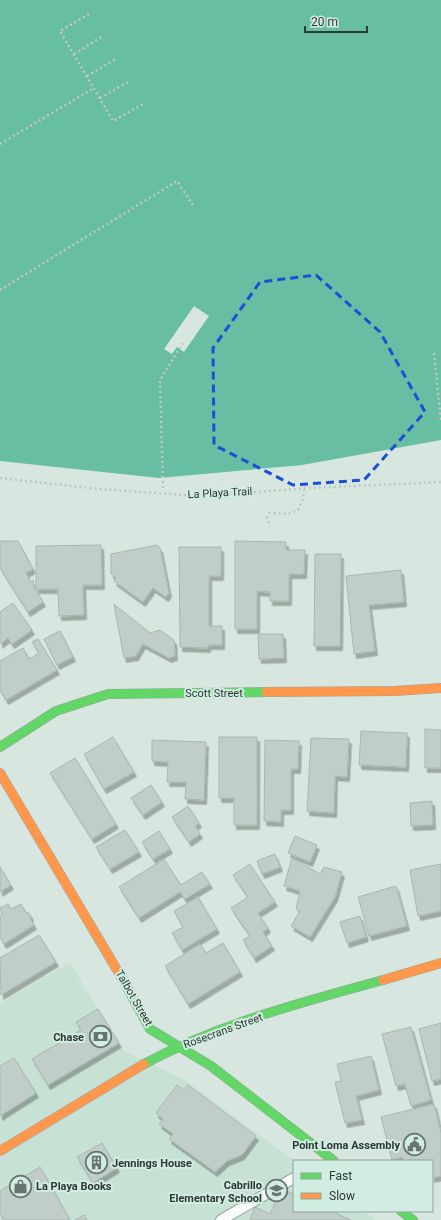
<svg xmlns="http://www.w3.org/2000/svg" width="441" height="1220" font-family="Roboto,sans-serif">
<style>
.built{fill:#c7e1d5}
.water{fill:#68bea2}
.pier{fill:#d7e6df}
.building{fill:#c1cdc8;stroke:#aab7b1;filter:url(#shadow)}
.lines{fill:none;stroke-linecap:round;stroke-linejoin:round}
.lane-casing{stroke:#98a39f;stroke-width:12}
.fast-casing{stroke:#98a39f;stroke-width:10}
.slow-casing{stroke:#98a39f;stroke-width:10}
.path{stroke:#c2c7c4;stroke-width:2.5;stroke-dasharray:2 3;stroke-linecap:butt}
.lane{stroke:#f9fbfa;stroke-width:10}
.fast{stroke:#63d668;stroke-width:9}
.slow{stroke:#ff974d;stroke-width:9}
.marked{fill:none;stroke:#1d4ed8;stroke-width:3;stroke-dasharray:8 5;stroke-linejoin:round}
.labels{text-anchor:middle;dominant-baseline:central;stroke-width:4;stroke-linejoin:round;paint-order:stroke}
.street-label{font-size:11px;fill:#2e3834;stroke:#d1ece0}
.poi-label{font-size:11px;font-weight:bold;fill:#2e3834;stroke:#d1ece0;text-anchor:end}
</style>
<defs>
<filter id="shadow"><feDropShadow dx="2.5" dy="4.5" stdDeviation="0" flood-color="#0004"/></filter>
</defs>
<rect width="100%" height="100%" fill="#d7e6df"/>
<!-- built -->
<path class="built" d="M70,963l52,87 63,30 110,81 -1,50h69l12,9h-375v-217z"/>
<!-- water -->
<path class="water" d="M0,0h441v440l-139,25 -143,13 -159,-17z"/>
<!-- pier -->
<path class="pier" d="M194,306l15,10 -25,36 -7,-5 -5,7 -8,-5z"/>
<!-- building -->
<g class="building">
<path d="M0,541h18l15,28 -7,4 5,9 2,-2 1,7 9,15 -15,10 -28,-44z"/>
<path d="M235,541l51,1v8h19l-1,24h-15v27h-19v-9l-13,-1v38h-22z"/>
<path d="M101,545l1,40h-19l1,30 -25,1 -1,-27h-22v-43z"/>
<path d="M157,545l3,3 9,45 -3,4 -13,-9 -10,14 -29,-21 2,-3 -5,-4v-20z"/>
<path d="M179,547h42v29h-12v50h13v19h-14v3l-28,-1z"/>
<path d="M315,554h26l-1,92h-26z"/>
<path d="M401,570l3,32 -35,3 6,46 -21,3 -8,-78z"/>
<path d="M13,603l19,27 -20,14 -4,-6 -8,6v-32z"/>
<path d="M114,604l36,29 10,-3 14,10 1,16 -6,2 -26,-14 -7,12 -12,2z"/>
<path d="M60,631l13,26 -16,8 -13,-26z"/>
<path d="M258,634h25l1,24 -25,1z"/>
<path d="M38,639l19,31 -51,30 -6,-10v-29l23,-13 6,11 10,-6 -7,-11z"/>
<path d="M425,729l16,1v38h-16z"/>
<path d="M361,731l46,2 -1,34 -47,-2z"/>
<path d="M113,737l21,35 -30,17 -20,-35z"/>
<path d="M219,737h38v88h-23v-27h-15z"/>
<path d="M311,738l38,1 -2,38 -12,-1 -1,37 -27,-2z"/>
<path d="M152,740l54,2 -2,58 -19,-1 1,-17h-19l1,-20 -16,-1z"/>
<path d="M265,740l34,1 -1,28h-7v41h-10v12l-17,-1z"/>
<path d="M75,758l41,66 -24,15 -42,-66z"/>
<path d="M151,785l11,17 -19,13 -12,-17z"/>
<path d="M432,801l1,24 -22,1 -1,-23z"/>
<path d="M188,806l11,17 -4,3 5,8 -11,8 -17,-25z"/>
<path d="M125,830l14,22 -29,17 -14,-22z"/>
<path d="M159,831l11,18 -17,10 -11,-17z"/>
<path d="M295,836l22,9 -7,17 -22,-9z"/>
<path d="M275,854l5,13 -18,7 -5,-13z"/>
<path d="M292,858l28,16 4,-7 18,5 -7,25 -25,40 -19,-11 9,-15 -4,-2 4,-18 -16,-5z"/>
<path d="M164,859l17,26 21,-13 8,12 -25,15 -5,-7 -41,26 -20,-31z"/>
<path d="M250,864l25,38 -17,11 10,15 -5,4 9,14 -18,12 -11,-18 7,-4 -19,-28 17,-11 -15,-22z"/>
<path d="M441,864v47l-23,5 -8,-46z"/>
<path d="M0,867l11,18 -11,7z"/>
<path d="M396,886l11,40 -38,10 -11,-39z"/>
<path d="M198,897l19,32 -35,21 -10,-17 11,-6 -9,-16z"/>
<path d="M8,904l3,5 10,-5 5,9 2,-1 3,4 -1,2 4,7 -30,19 -4,-7v-21l2,-1 -2,-7z"/>
<path d="M360,916l6,21 -19,6 -7,-21z"/>
<path d="M39,935l17,27 -55,33 -1,-37z"/>
<path d="M223,943l17,29 -52,32 -23,-38 35,-22 6,9z"/>
<path d="M98,1009l21,34 -71,42 -16,-26 49,-29 -5,-8z"/>
<path d="M441,1023v56l-9,2 -13,-52z"/>
<path d="M411,1027l20,73 -20,6 -6,-22 -9,2 -14,-52z"/>
<path d="M371,1056l8,34 -23,6 6,24 -17,3 -10,-41 6,-1 -4,-17z"/>
<path d="M14,1058l22,35 -36,23v-50z"/>
<path d="M177,1085l6,5 5,-5 68,51 -14,19 -15,6 -12,11 -46,-33 4,-5 -14,-10 4,-5 -7,-6z"/>
<path d="M434,1104l7,29v43l-9,2v-17h-29l-1,-4 -10,3 -11,-43z"/>
<path d="M102,1143l15,25 -24,15 -16,-26z"/>
<path d="M40,1167l30,53h-66l-4,-7v-22z"/>
<path d="M281,1189l13,5v17h37l20,9h-101l5,-13 15,7z"/>
<path d="M84,1215l3,5h-12z"/>
</g>
<g class="lines">
<defs>
<path id="lane" d="M221,1220l73,-42"/>
<g id="fast">
<path d="M0,747l56,-36 52,-17 158,-2"/>
<path d="M123,980l27,49 61,37 123,95"/>
<path d="M144,1064c75,-40 158,-62 239,-84"/>
<path d="M401,1211l12,9"/>
</g>
<g id="slow">
<path d="M266,692l129,-1 46,-3"/>
<path d="M0,773l123,207"/>
<path d="M383,980l58,-17"/>
<path d="M0,1151l144,-87"/>
</g>
</defs>
<!-- lane casing -->
<use href="#lane" class="lane-casing"/>
<!-- fast casing -->
<use href="#fast" class="fast-casing"/>
<!-- slow casing -->
<use href="#slow" class="slow-casing"/>
<!-- path -->
<g class="path">
<path d="M89,14l-29,17 53,90 30,-17"/>
<path d="M74,54l29,-18"/>
<path d="M87,76l29,-17"/>
<path d="M100,98l30,-17"/>
<path d="M0,144l94,-56"/>
<path d="M0,290l177,-109 16,24"/>
<path d="M434,353l7,68"/>
<path d="M0,478l99,11 101,7 110,-8 131,-6"/>
<path d="M163,488l-3,-108 23,-37"/>
<path d="M269,523l-2,-6 3,-4 18,1 10,-4 5,-11 1,-11"/>
</g>
<!-- lane -->
<use href="#lane" class="lane"/>
<!-- fast -->
<use href="#fast" class="fast"/>
<!-- slow -->
<use href="#slow" class="slow"/>
</g>
<!-- marked area -->
<path class="marked" d="M316,275l64,57 45,80 -61,68 -71,5 -79,-40 -1,-97 47,-66z"/>
<!-- icons -->
<defs>
<symbol id="bank-ring" viewBox="-11 -11 22 22"><circle r="9.5" fill="#d1ece0" stroke="#697570" stroke-width="1.5"/><path d="M-6-4H6V4H-6ZM0-2.3a2.3 2.3 0 1 0 0 4.6a2.3 2.3 0 1 0 0-4.6Z" fill="#697570"/></symbol>
<symbol id="civic-ring" viewBox="-11 -11 22 22"><circle r="9.5" fill="#d1ece0" stroke="#697570" stroke-width="1.5"/><path d="M-.6-6.5H3V-4.5H.6V-3L4-1V1h2V6H-6V1h2V-1L-.6-3ZM-1.2 2.5V6h2.4V2.5Z" fill="#697570"/></symbol>
<symbol id="building-ring" viewBox="-11 -11 22 22"><circle r="9.5" fill="#d1ece0" stroke="#697570" stroke-width="1.5"/><path d="M-4-6H4V6H1V3H-1V6H-4ZM-2.5-4.3h1.7v1.8h-1.7ZM.8-4.3h1.7v1.8H.8ZM-2.5-1h1.7V.8h-1.7ZM.8-1h1.7V.8H.8Z" fill="#697570"/></symbol>
<symbol id="shop-ring" viewBox="-11 -11 22 22"><circle r="9.5" fill="#d1ece0" stroke="#697570" stroke-width="1.5"/><path d="M-5-2.5h2.3a2.7 3.5 0 0 1 5.4 0H5L5.5 6h-11ZM-1.5-2.5h3a1.5 2.3 0 0 0-3 0Z" fill="#697570"/></symbol>
<symbol id="school-ring" viewBox="-11 -11 22 22"><circle r="9.5" fill="#d1ece0" stroke="#697570" stroke-width="1.5"/><path d="M0-5L7-2L0 1L-7-2ZM-4 1L0 2.5L4 1V4Q0 6-4 4Z" fill="#697570"/></symbol>
</defs>
<g fill-rule="evenodd">
<use href="#bank-ring" x="88" y="1024" width="25" height="25"/>
<use href="#civic-ring" x="402" y="1132" width="25" height="25"/>
<use href="#building-ring" x="84" y="1150" width="25" height="25"/>
<use href="#shop-ring" x="8" y="1174" width="25" height="25"/>
<use href="#school-ring" x="264" y="1178" width="25" height="25"/>
</g>
<g class="labels">
<!-- street labels -->
<g class="street-label">
<text transform="translate(220 493) rotate(-3)">La Playa Trail</text>
<text x="214" y="693">Scott Street</text>
<text transform="translate(134 998) rotate(60)">Talbot Street</text>
<text transform="translate(223 1031) rotate(-20)">Rosecrans Street</text>
</g>
<!-- poi labels -->
<g class="poi-label">
<text x="84" y="1037">Chase</text>
<text x="400" y="1145">Point Loma Assembly</text>
<text x="112" y="1163" text-anchor="start">Jennings House</text>
<text x="262" y="1185">Cabrillo<tspan x="262" dy="13">Elementary School</tspan></text>
<text x="36" y="1186" text-anchor="start">La Playa Books</text>
</g>
</g>
<!-- legend -->
<rect x="293" y="1160" width="140" height="52" fill="#d1ece0" stroke="#90a49b"/>
<rect x="301" y="1173" width="20" height="6" fill="#63d668" stroke="#90a49b"/>
<text x="329" y="1180" font-size="12" fill="#2e3834">Fast</text>
<rect x="301" y="1193" width="20" height="6" fill="#ff974d" stroke="#90a49b"/>
<text x="329" y="1200" font-size="12" fill="#2e3834">Slow</text>
<!-- scale -->
<path d="M305 26v6h62v-6" fill="none" stroke="#2e3834" stroke-width="2"/>
<text x="311" y="26" font-size="12" fill="#2e3834" stroke="#d1ece0" stroke-width="3" paint-order="stroke">20 m</text>
</svg>
